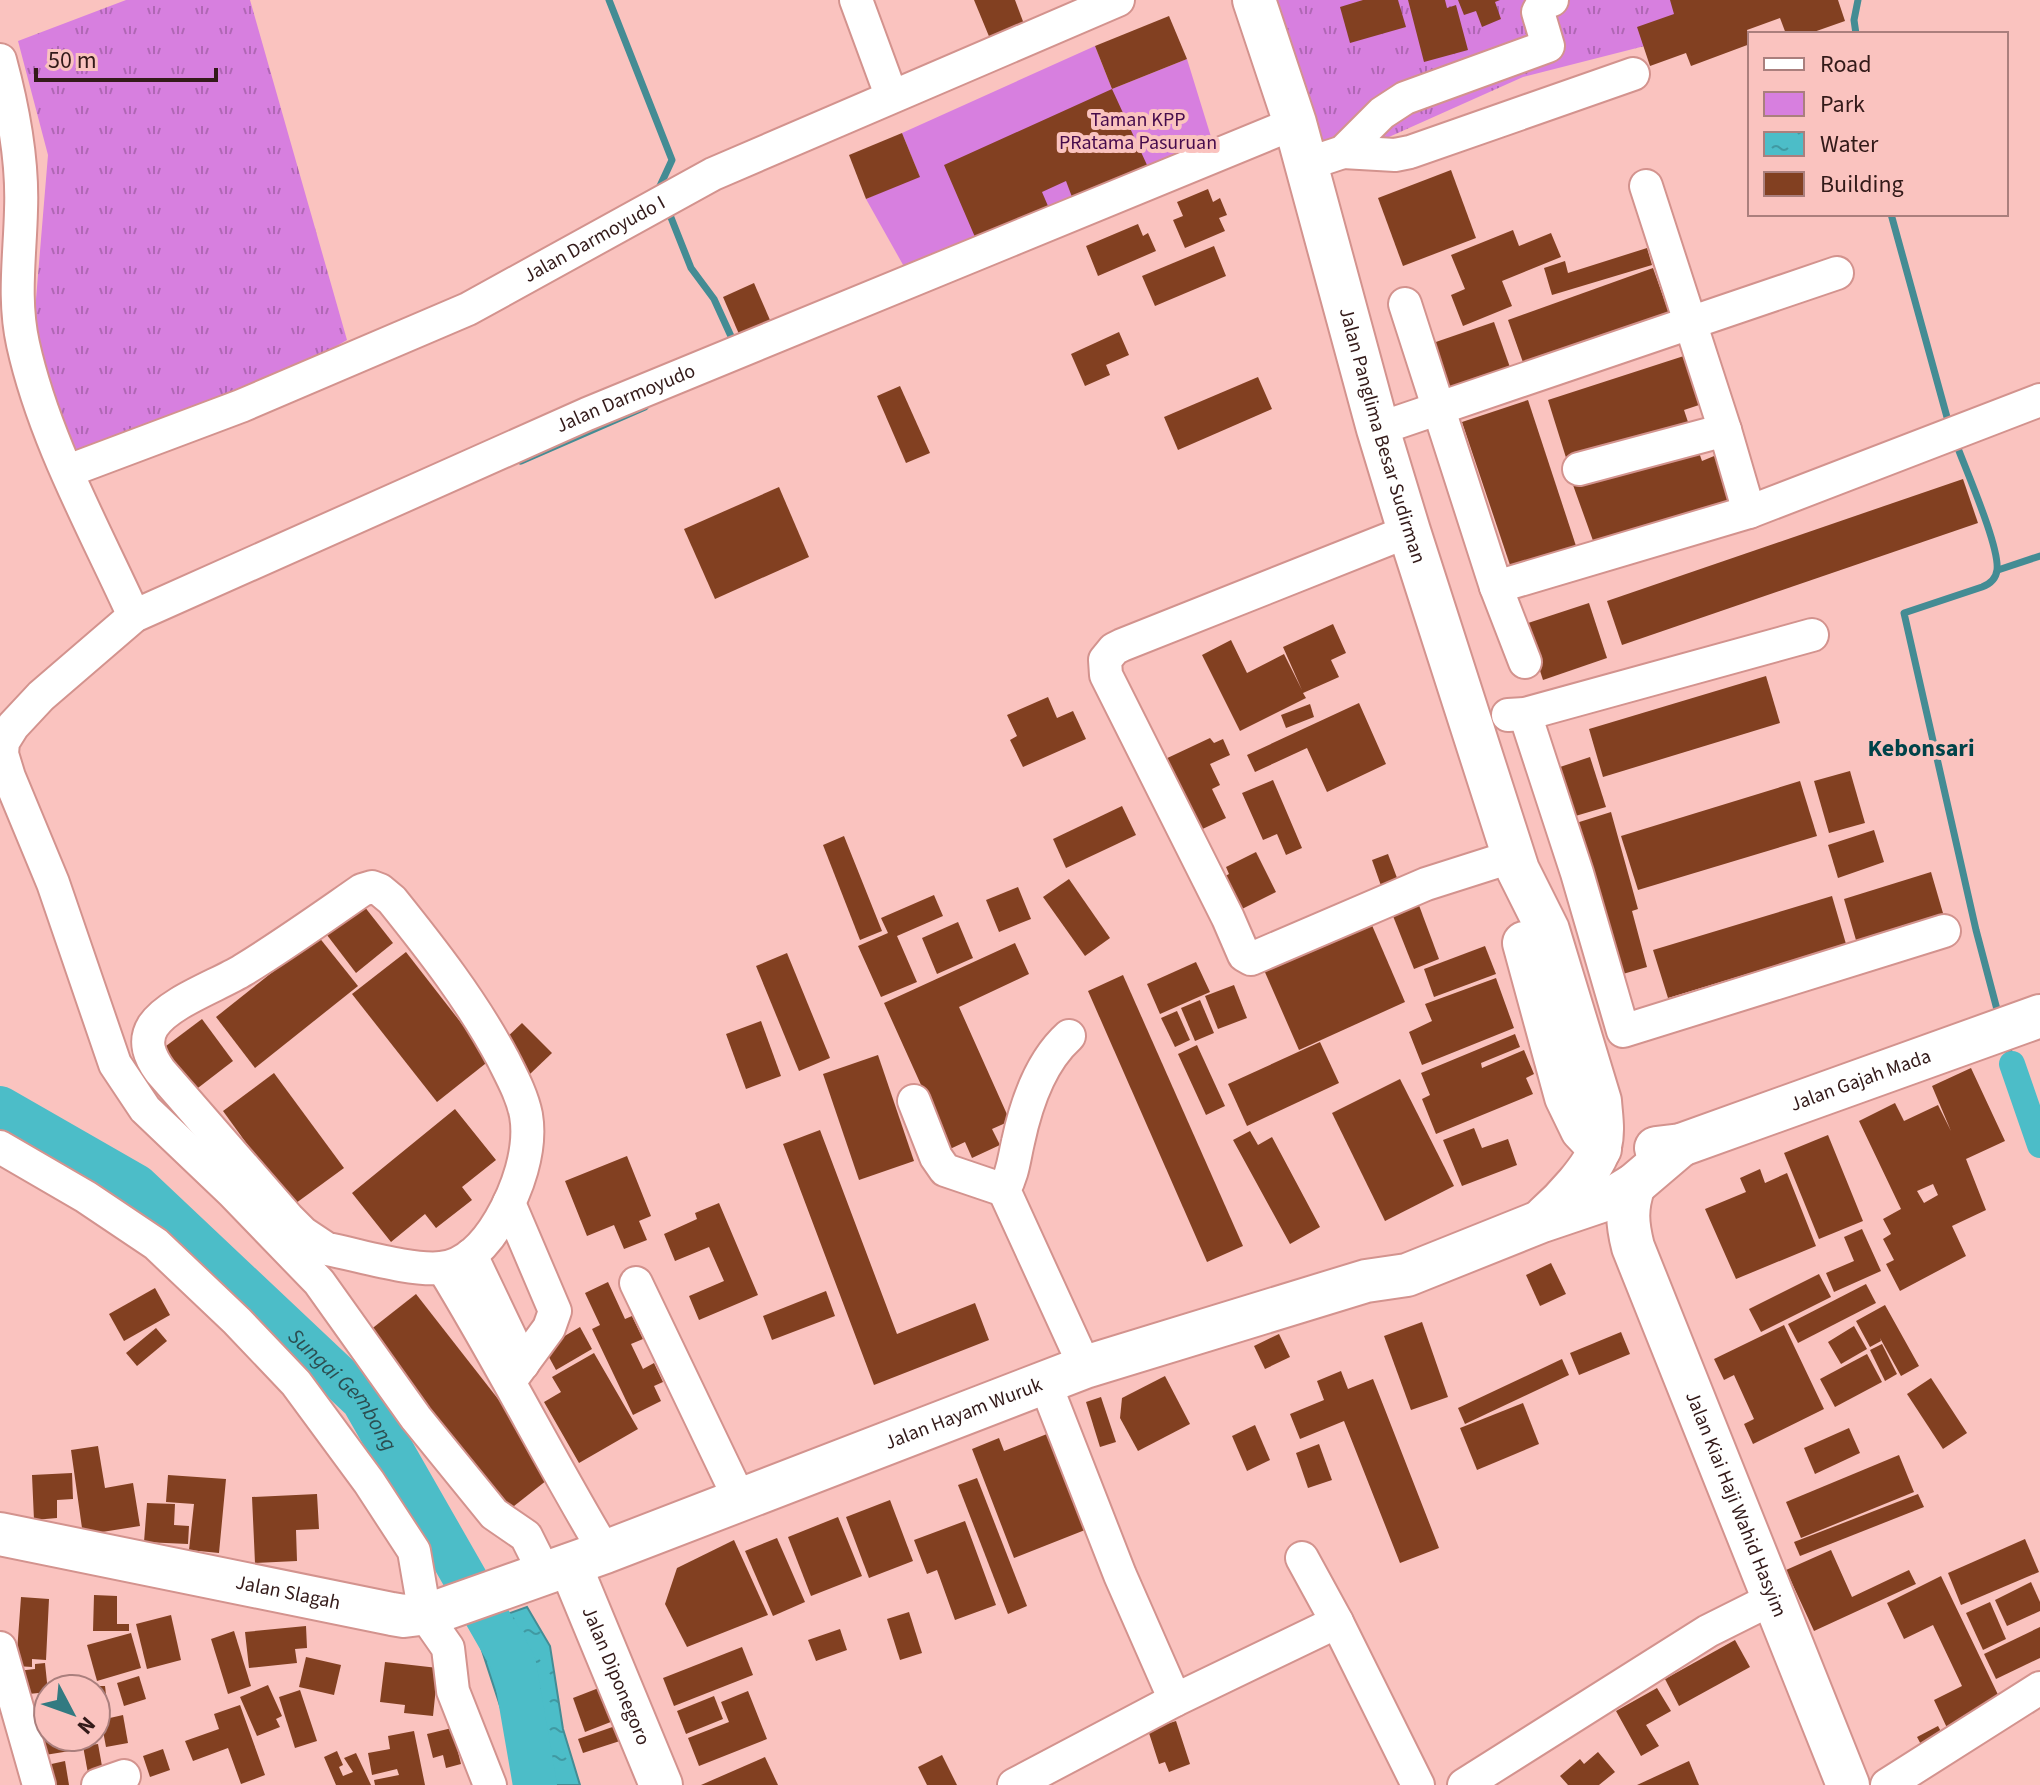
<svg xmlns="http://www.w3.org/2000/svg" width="2040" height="1785" font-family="'Source Sans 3',sans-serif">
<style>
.grass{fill:url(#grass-tufts)}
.park{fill:#d77fdf}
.water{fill:url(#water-ripples);stroke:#448c94;stroke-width:2}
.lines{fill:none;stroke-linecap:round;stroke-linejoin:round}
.stream{stroke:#448c94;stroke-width:7}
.canal{stroke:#4cbdc8;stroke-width:26}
.river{stroke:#4cbdc8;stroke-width:44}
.building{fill:#824021;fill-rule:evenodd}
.minor-casing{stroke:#d3938e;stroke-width:36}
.major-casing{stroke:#d3938e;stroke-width:46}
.minor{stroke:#fff;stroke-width:32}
.major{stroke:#fff;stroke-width:42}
.labels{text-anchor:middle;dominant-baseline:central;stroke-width:8;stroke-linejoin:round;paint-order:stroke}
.park-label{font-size:20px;fill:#460b4c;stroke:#fac3bf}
.street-label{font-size:20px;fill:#331a19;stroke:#fac3bf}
.water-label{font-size:22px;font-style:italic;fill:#2c4e51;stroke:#fac3bf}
.quarter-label{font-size:24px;font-weight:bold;fill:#004349;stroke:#fac3bf}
</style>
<defs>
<pattern id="grass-tufts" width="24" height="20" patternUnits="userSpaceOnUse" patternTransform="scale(2)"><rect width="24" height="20" fill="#d77fdf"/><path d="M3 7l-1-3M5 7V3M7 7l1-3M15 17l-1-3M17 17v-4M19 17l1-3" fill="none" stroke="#af67b4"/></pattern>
<pattern id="water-ripples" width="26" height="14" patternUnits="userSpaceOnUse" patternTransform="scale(2)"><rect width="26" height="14" fill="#4cbdc8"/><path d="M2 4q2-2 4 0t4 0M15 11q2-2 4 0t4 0" fill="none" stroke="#4099a2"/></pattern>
</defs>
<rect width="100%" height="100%" fill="#fac3bf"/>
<!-- grass -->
<g class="grass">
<path d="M126,0h124l97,340 -106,61 -165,60 -17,-32 -25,-106 14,-168 -30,-114z"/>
<path d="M1254,0h571l-302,77 -219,98z"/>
</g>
<!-- park -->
<path class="park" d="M1095,46l17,43 75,-30 29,94 -305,126 -45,-80 53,-24 -17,-42z"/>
<!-- water -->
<path class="water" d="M527,1607l23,39 13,83 17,56h-58l-16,-61 -32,-98z"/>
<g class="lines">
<!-- stream -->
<g class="stream">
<path d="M609,0l63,160 -12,26 2,5"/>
<path d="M1856,34l-2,-14 4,-20"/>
<path d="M668,210l23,58 23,31 21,46"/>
<path d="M1891,214l59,214"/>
<path d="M1956,443c9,25 44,104 41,127 -1,9 -7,14 -15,17l-78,26 72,317 23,87"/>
<path d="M521,461l124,-54"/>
<path d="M1998,570l42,-14"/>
<path d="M2006,1040l6,24"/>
</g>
<!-- canal -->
<path class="canal" d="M2012,1064l28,81"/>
<!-- river -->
<path class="river" id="s1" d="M0,1108l136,78 227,214 151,264 21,121"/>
</g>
<!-- building -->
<g class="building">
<path d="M974,0h41l12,32 -34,14z"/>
<path d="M1363,0h35l8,27 -56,16 -10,-36z"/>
<path d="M1408,0h37l2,8 9,-3 12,45 -44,12z"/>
<path d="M1458,0h42l-5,2 6,17 -19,8 -6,-16 -12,4z"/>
<path d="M1670,0h168l7,21 -37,13h-22l-6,-16 -33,12 3,14 -59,22 -5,-13 -36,13 -13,-39 37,-13z"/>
<path d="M1169,16l18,43 -75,30 -17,-43z"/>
<path d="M1112,89l35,76 -75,32 -6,-16 -24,11 6,14 -73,31 -31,-72z"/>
<path d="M902,133l18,44 -54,22 -17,-44z"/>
<path d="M1451,170l25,68 -73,28 -25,-68z"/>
<path d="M1208,189l5,13 7,-4 7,17 -8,3 6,13 -40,17 -12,-28 10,-4 -6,-14z"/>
<path d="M1138,224l5,12 5,-3 8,18 -58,25 -12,-30z"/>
<path d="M1513,230l6,16 32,-13 10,24 -59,24 10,25 -49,20 -12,-31 14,-6 -14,-34z"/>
<path d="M1214,246l12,30 -71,30 -13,-30z"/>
<path d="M1647,248l5,17 -100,30 -8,-27 21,-7 3,12z"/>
<path d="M1653,268l17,48 -145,52 -17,-48z"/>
<path d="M754,283l19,44 -31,14 -19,-44z"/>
<path d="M1494,322l18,51 -64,22 -18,-51z"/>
<path d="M1119,332l10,23 -23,10 4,10 -25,11 -14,-32z"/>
<path d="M1690,354l15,49 -21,7 5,15 -121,39 -20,-64z"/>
<path d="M1258,377l14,32 -94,41 -14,-33z"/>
<path d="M900,386l30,67 -24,10 -29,-67z"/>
<path d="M1528,400l51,155 -65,22 -52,-155z"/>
<path d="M1695,441l7,20 17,-7 15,45 -138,50 -23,-64z"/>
<path d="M1963,479l15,44 -356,122 -15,-44z"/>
<path d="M779,487l30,70 -94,42 -31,-70z"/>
<path d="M1589,603l18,55 -64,22 -18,-56z"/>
<path d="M1333,624l13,29 -15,7 8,17 -36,16 3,5 -66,33 -38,-76 29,-15 16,33 37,-19 18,36 -19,-43z"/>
<path d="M1766,676l14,47 -177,54 -14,-48z"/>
<path d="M1048,697l9,21 16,-7 13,28 -63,28 -13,-27 7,-4 -10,-21z"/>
<path d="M1359,703l27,61 -59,28 -20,-44 -52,24 -8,-17z"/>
<path d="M1310,704l4,13 -28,11 -5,-13z"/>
<path d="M1210,738l4,5 9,-4 7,16 -20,9 10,21 -8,4 14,29 -32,15 -33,-72z"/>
<path d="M1590,757l16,50 -34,10 -15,-49z"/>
<path d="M1850,771l15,52 -36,10 -15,-52z"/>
<path d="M1273,780l29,68 -16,7 -9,-21 -14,6 -21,-47z"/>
<path d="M1800,781l17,55 -179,54 -17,-54z"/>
<path d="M1122,806l14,29 -70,33 -13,-29z"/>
<path d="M1611,812l27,97 -6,2 15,56 -31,9 -43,-152z"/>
<path d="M1874,830l10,32 -46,16 -10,-33z"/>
<path d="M844,836l38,95 -22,9 -37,-95z"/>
<path d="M1256,852l20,40 -42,21 -16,-33 11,-6 -3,-7z"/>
<path d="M1388,854l14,37 -17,6 -13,-37z"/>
<path d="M1931,872l14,48 -87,27 -14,-48z"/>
<path d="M1069,879l41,59 -25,18 -42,-59z"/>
<path d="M1018,887l13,32 -32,13 -13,-32z"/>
<path d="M934,895l9,21 -46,20 20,46 -36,15 -23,-51 30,-13 -7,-15z"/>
<path d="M1832,896l14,48 -178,54 -15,-48z"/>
<path d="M1417,900l22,59 -25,10 -23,-58z"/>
<path d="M364,906l29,37 -37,30 -29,-38z"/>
<path d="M958,922l15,36 -36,16 -15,-36z"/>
<path d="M1371,923l34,79 -106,48 -35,-80z"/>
<path d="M318,936l40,50 -103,82 -39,-51z"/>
<path d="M1015,943l14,31 -70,33 51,114 -18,8 8,16 -28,13 -7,-16 -15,7 -66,-146z"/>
<path d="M1485,946l11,28 -62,23 -10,-28z"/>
<path d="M406,952l84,108 -53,42 -85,-108z"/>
<path d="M787,953l43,105 -31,13 -43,-105z"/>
<path d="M1196,962l14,30 -50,22 -13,-30z"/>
<path d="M1123,975l120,271 -36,16 -119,-271z"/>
<path d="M1496,978l18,50 -92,37 -13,-33 23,-11 -7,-17z"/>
<path d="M1234,985l13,33 -29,11 -13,-33z"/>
<path d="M1200,1000l14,33 -19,8 -14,-33z"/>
<path d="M1177,1011l13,29 -15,7 -14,-29z"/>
<path d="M202,1019l31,42 -39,30 -32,-42z"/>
<path d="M761,1021l20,55 -35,13 -20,-55z"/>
<path d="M522,1023l30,30 -22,21 -29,-31z"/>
<path d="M1515,1034l5,13 -39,16 1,5 42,-18 10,24 -8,4 7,16 -97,40 -14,-35 8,-4 -9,-22z"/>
<path d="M1320,1042l19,41 -92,43 -19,-42z"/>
<path d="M1197,1045l28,61 -19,9 -28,-61z"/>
<path d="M878,1055l36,106 -55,19 -36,-106z"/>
<path d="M1971,1068l34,73 -39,18 20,51 -34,16 14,30 -66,35 -14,-27 8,-4 -11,-21 8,-5 -8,-15 18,-10 -42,-88 36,-18 9,18 34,-16 13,26 -19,-45zM1933,1184l5,11 -14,8 -7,-12z"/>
<path d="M274,1073l70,95 -52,38 -69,-95z"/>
<path d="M1400,1079l54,107 -69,35 -53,-108z"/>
<path d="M455,1109l41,51 -34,27 10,13 -36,28 -11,-14 -34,28 -39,-49z"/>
<path d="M1474,1128l8,20 26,-9 9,26 -55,21 -19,-46z"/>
<path d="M820,1130l77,204 78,-31 14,37 -115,45 -91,-241z"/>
<path d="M1250,1131l8,14 14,-8 48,90 -30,17 -57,-104z"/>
<path d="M1828,1135l35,86 -44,18 -35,-86z"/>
<path d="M627,1156l24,60 -12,5 8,19 -23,9 -10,-24 -27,11 -22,-55z"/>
<path d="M1760,1169l5,14 22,-10 29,73 -80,33 -31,-70 41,-17 -6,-14z"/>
<path d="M719,1203l39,92 -59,25 -10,-24 35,-15 -15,-34 -34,14 -11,-27 33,-15 -2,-6z"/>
<path d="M1862,1229l19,42 -47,21 -8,-19 28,-12 -10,-24z"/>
<path d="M1551,1263l15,31 -26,12 -14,-31z"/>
<path d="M1819,1274l12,23 -70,35 -12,-23z"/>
<path d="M608,1282l17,37 7,-3 11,23 -12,5 12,25 11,-6 9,19 -9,4 7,15 -28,14 -41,-86 8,-4 -15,-32z"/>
<path d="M1866,1284l10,19 -78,40 -10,-19z"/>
<path d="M155,1288l15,27 -46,26 -15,-27z"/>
<path d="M826,1291l9,25 -63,24 -9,-24z"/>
<path d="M416,1294l140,179 -56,44 -140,-179z"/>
<path d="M1885,1305l34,61 -18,10 -21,-38 1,3 -11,6 -14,-26z"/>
<path d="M1422,1322l26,75 -37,13 -27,-74z"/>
<path d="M1784,1325l40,84 -71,35 -9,-20 10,-5 -20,-44 -10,5 -10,-21z"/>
<path d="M1854,1326l13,23 -26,15 -13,-22z"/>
<path d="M580,1327l12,22 -36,21 -12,-22z"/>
<path d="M156,1328l11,13 -30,25 -11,-13z"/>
<path d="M1621,1332l9,22 -51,21 -9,-22z"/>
<path d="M1279,1334l11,23 -25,12 -11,-23z"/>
<path d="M1882,1344l15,30 -12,7 -15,-31z"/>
<path d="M594,1353l44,76 -59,34 -35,-61 17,-10 -9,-15z"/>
<path d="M1867,1354l15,28 -47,25 -15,-28z"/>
<path d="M1562,1359l7,16 -104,49 -7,-16z"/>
<path d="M1341,1371l7,18 25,-10 66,169 -39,15 -56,-142 -44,18 -10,-25 34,-14 -7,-19z"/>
<path d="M1165,1376l25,48 -52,27 -18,-33 2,-20z"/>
<path d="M1931,1378l36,55 -24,16 -36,-55z"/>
<path d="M1101,1397l15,45 -16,5 -14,-45z"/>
<path d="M1523,1403l16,41 -62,26 -17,-42z"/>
<path d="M1255,1425l15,35 -23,11 -15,-35z"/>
<path d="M1849,1428l11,25 -45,21 -11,-26z"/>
<path d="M1052,1432l38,96 -76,30 -42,-109 27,-11 5,13z"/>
<path d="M1319,1444l13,36 -24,8 -12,-35z"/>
<path d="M98,1446l7,42 28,-5 7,43 -57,9 -12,-85z"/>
<path d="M1899,1455l15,37 -113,46 -15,-36z"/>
<path d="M72,1473l1,26 -16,1v18l-23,2 -2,-45z"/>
<path d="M168,1475l58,4 -7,74 -30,-3 5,-46 -28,-2z"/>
<path d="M977,1478l50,128 -19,8 -50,-129z"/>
<path d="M317,1494l2,35 -23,1 1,31 -42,2 -3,-66z"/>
<path d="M1918,1494l6,13 -124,49 -6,-14z"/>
<path d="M890,1500l23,61 -44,17 -23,-61z"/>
<path d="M147,1503l28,1 -1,21 15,1 -1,18 -44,-2z"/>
<path d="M838,1517l24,59 -51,20 -23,-59z"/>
<path d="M965,1521l31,84 -41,15 -18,-50 -10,4 -13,-34z"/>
<path d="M777,1538l28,64 -32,14 -28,-65z"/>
<path d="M2025,1539l14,33 -78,33 -13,-32z"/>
<path d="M734,1540l34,75 -81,32 -22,-43 12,-36z"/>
<path d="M1831,1550l21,47 57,-27 7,14 -102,47 -28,-61z"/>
<path d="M1941,1576l61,127 -54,27 -14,-30 28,-14 -29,-61 -29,14 -17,-36z"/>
<path d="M2031,1582l9,20v9l-33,15 -12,-26z"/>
<path d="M94,1595l23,1v28h12v7h-36z"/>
<path d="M21,1597l28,2 -3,61 -14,-1v8l-16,-1z"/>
<path d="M1990,1602l16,37 -23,11 -17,-37z"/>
<path d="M909,1612l13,41 -22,7 -13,-41z"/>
<path d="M171,1615l10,45 -34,9 -11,-45z"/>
<path d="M306,1626l1,22 -12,1 2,14 -48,5 -4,-36z"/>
<path d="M2040,1627v31l-44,21 -12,-25z"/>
<path d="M840,1629l7,21 -31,11 -8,-21z"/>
<path d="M234,1631l17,55 -23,8 -17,-55z"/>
<path d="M131,1633l10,35 -44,13 -10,-36z"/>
<path d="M1735,1640l15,27 -71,39 -14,-27z"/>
<path d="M742,1647l11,28 -79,31 -11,-28z"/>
<path d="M306,1657l35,8 -7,30 -35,-8z"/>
<path d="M385,1662l53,6 -5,48 -29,-3 1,-8 -25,-3z"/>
<path d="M45,1663l3,29 -29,3 -2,-24 18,-2v-5z"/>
<path d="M139,1676l7,23 -22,7 -7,-23z"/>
<path d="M609,1684l12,34 -36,14 -12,-34z"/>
<path d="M268,1685l14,31 -6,3 4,8 -23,9 -17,-39z"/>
<path d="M96,1686h9l2,17 -11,1z"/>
<path d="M1657,1688l14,23 -25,14 13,21 -18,10 -25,-45z"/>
<path d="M300,1690l17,51 -22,7 -16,-51z"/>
<path d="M748,1691l19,48 -68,27 -11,-28 41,-16 -8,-20z"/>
<path d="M714,1696l9,23 -37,15 -9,-23z"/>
<path d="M240,1705l25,70 -24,9 -13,-36 -35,13 -8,-20 34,-12 -5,-15z"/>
<path d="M123,1715l5,28 -22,4 -5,-27z"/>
<path d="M1176,1721l14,43 -21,8 -4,-10 -6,2 -11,-34z"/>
<path d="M624,1723l5,15 -46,15 -5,-14z"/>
<path d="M1938,1726l7,13 -21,11 -7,-13z"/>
<path d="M452,1728l9,36 -15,4 -3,-13 -10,3 -6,-24z"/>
<path d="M414,1731l11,54h-50l-1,-5 25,-5 -2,-6 -25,6 -4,-22 22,-4 -2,-13z"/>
<path d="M59,1737h15l2,13 -31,5 -2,-16z"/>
<path d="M98,1744l6,33 -15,2 -6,-33z"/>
<path d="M163,1749l7,21 -20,7 -7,-21z"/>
<path d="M337,1751l6,14 -4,2 4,9 10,-4 -9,-14 12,-5 15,32h-35l-12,-28z"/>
<path d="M1598,1752l17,20 -16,13h-31l-8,-9 20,-17 4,5z"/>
<path d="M942,1755l15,30h-30l-9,-18z"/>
<path d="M765,1757l13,28h-77z"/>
<path d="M65,1761l4,24h-18l-4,-20z"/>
<path d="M1689,1761l10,24h-62z"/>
</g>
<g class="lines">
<defs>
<g id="minor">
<path d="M856,0l35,95"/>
<path d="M0,60c13,48 23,100 21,150 -1,46 -8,89 2,134 21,95 71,184 111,272"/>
<path d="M1343,152l52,3 15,-3 223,-78"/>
<path d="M1304,165l39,-13 39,-39 23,-15 143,-52 -10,-34 5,-9 9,-3"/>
<path d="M1646,186l79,244 24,82"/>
<path d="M1405,304l91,283 29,75"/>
<path d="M1378,429l459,-156"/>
<path d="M1579,469l146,-39"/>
<path id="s2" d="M68,471l173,-65 227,-97 245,-135 405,-174"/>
<path d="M1409,531l-287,114 -8,4 -9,11 1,15 122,243 16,37 7,4 175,-75 88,-28"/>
<path d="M1496,587l253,-75 291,-112"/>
<path d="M1525,714l52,159 46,158 321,-100"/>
<path d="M1508,715l17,-1 287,-79"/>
<path d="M372,887l8,3 12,10c41,51 80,101 111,159 9,18 19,36 23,56 6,35 -9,76 -26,105 -13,22 -32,45 -59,48 -31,3 -82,-13 -114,-19l-24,-16 -15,-15 -128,-147c-10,-14 -17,-29 -7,-45 16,-24 66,-41 90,-56 41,-25 80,-53 119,-80z"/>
<path d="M1069,1036c-29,26 -43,68 -51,106 -4,17 -5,32 -14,48l81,177"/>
<path d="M914,1101l22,56 9,13 59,20"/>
<path d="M0,1147l86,50 70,47 81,77 59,62 73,99 45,69 11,64 23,33 5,43 37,94"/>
<path d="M509,1203l46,108 -6,17 -39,53"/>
<path d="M471,1255l52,109"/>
<path d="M443,1268c57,93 106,190 162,284"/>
<path d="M636,1283l104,217"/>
<path id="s3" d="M545,1574l-19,-38 -32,-22 -78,-96 -97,-136 -87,-90 -87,-83 -30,-45 -62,-181 -44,-106 -7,-23 1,-12 10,-16 28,-30 93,-80 453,-202 708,-291"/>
<path d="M1337,1622l81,163"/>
<path d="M0,1648l39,137"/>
<path d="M1175,1700l162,-78 -35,-64"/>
<path d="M98,1785l26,-9"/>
<path d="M1014,1785l161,-85 -55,-125 -75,-192"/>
<path d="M1464,1785l244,-154 64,-32"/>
<path d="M1887,1785l153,-97"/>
</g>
<g id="major">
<path id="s4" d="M1254,0l41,123 83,306 31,102 109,339 30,60 52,171c1,15 4,30 0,45 -5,22 -38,56 -55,71"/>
<path d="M1524,943l42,154 16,33 18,19"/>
<path id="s5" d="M1656,1148l25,-3 359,-129"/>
<path id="s6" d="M1634,1185c-8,23 -7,38 -1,62l215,538"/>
<path id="s7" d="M0,1534l392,80 12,2 32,-4 169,-60 480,-185 281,-86 41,-6 135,-54 74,-25 18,-11 47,-40"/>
<path id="s8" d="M570,1565l91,220"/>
</g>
</defs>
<!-- minor casing -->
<use href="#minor" class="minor-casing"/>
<!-- major casing -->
<use href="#major" class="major-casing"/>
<!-- minor -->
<use href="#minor" class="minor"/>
<!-- major -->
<use href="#major" class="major"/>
</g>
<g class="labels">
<!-- park labels -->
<g class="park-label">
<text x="1138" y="120">Taman KPP<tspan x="1138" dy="23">PRatama Pasuruan</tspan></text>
</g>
<!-- street labels -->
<g class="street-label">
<text stroke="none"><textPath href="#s2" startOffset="576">Jalan Darmoyudo I</textPath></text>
<text stroke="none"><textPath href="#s3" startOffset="1734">Jalan Darmoyudo</textPath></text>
<text stroke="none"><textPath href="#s4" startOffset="454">Jalan Panglima Besar Sudirman</textPath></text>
<text stroke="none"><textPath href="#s5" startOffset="216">Jalan Gajah Mada</textPath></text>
<text stroke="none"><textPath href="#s7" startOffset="1008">Jalan Hayam Wuruk</textPath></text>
<text stroke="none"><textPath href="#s6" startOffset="340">Jalan Kiai Haji Wahid Hasyim</textPath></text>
<text stroke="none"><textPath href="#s7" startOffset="294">Jalan Slagah</textPath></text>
<text stroke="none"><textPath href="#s8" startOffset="120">Jalan Diponegoro</textPath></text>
</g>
<!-- water labels -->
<g class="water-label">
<text stroke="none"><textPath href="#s1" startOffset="448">Sungai Gembong</textPath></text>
</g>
<!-- quarter labels -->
<g class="quarter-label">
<text x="1921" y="748">Kebonsari</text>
</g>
</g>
<!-- legend -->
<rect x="1748" y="32" width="260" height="184" fill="#fac3bf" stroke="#aa7f7d" stroke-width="2"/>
<rect x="1764" y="58" width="40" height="12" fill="#ffffff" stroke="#aa7f7d" stroke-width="2"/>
<text x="1820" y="72" font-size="24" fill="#331a19">Road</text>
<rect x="1764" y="92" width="40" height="24" fill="#d77fdf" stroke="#aa7f7d" stroke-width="2"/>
<text x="1820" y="112" font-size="24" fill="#331a19">Park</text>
<rect x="1764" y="132" width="40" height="24" fill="url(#water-ripples)" stroke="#aa7f7d" stroke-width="2"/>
<text x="1820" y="152" font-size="24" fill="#331a19">Water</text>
<rect x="1764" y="172" width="40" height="24" fill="#824021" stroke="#aa7f7d" stroke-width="2"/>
<text x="1820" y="192" font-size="24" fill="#331a19">Building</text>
<!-- north arrow -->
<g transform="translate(72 1713) rotate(131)"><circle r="38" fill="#fac3bf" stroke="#aa7f7d" stroke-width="2"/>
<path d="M0-6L14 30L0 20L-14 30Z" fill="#327a81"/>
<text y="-12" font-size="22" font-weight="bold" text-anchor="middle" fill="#331a19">N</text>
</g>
<!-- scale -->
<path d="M36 68v12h180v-12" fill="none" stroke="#331a19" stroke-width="4"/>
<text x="48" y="68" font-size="24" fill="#331a19" stroke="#fac3bf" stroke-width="6" paint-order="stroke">50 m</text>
</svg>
